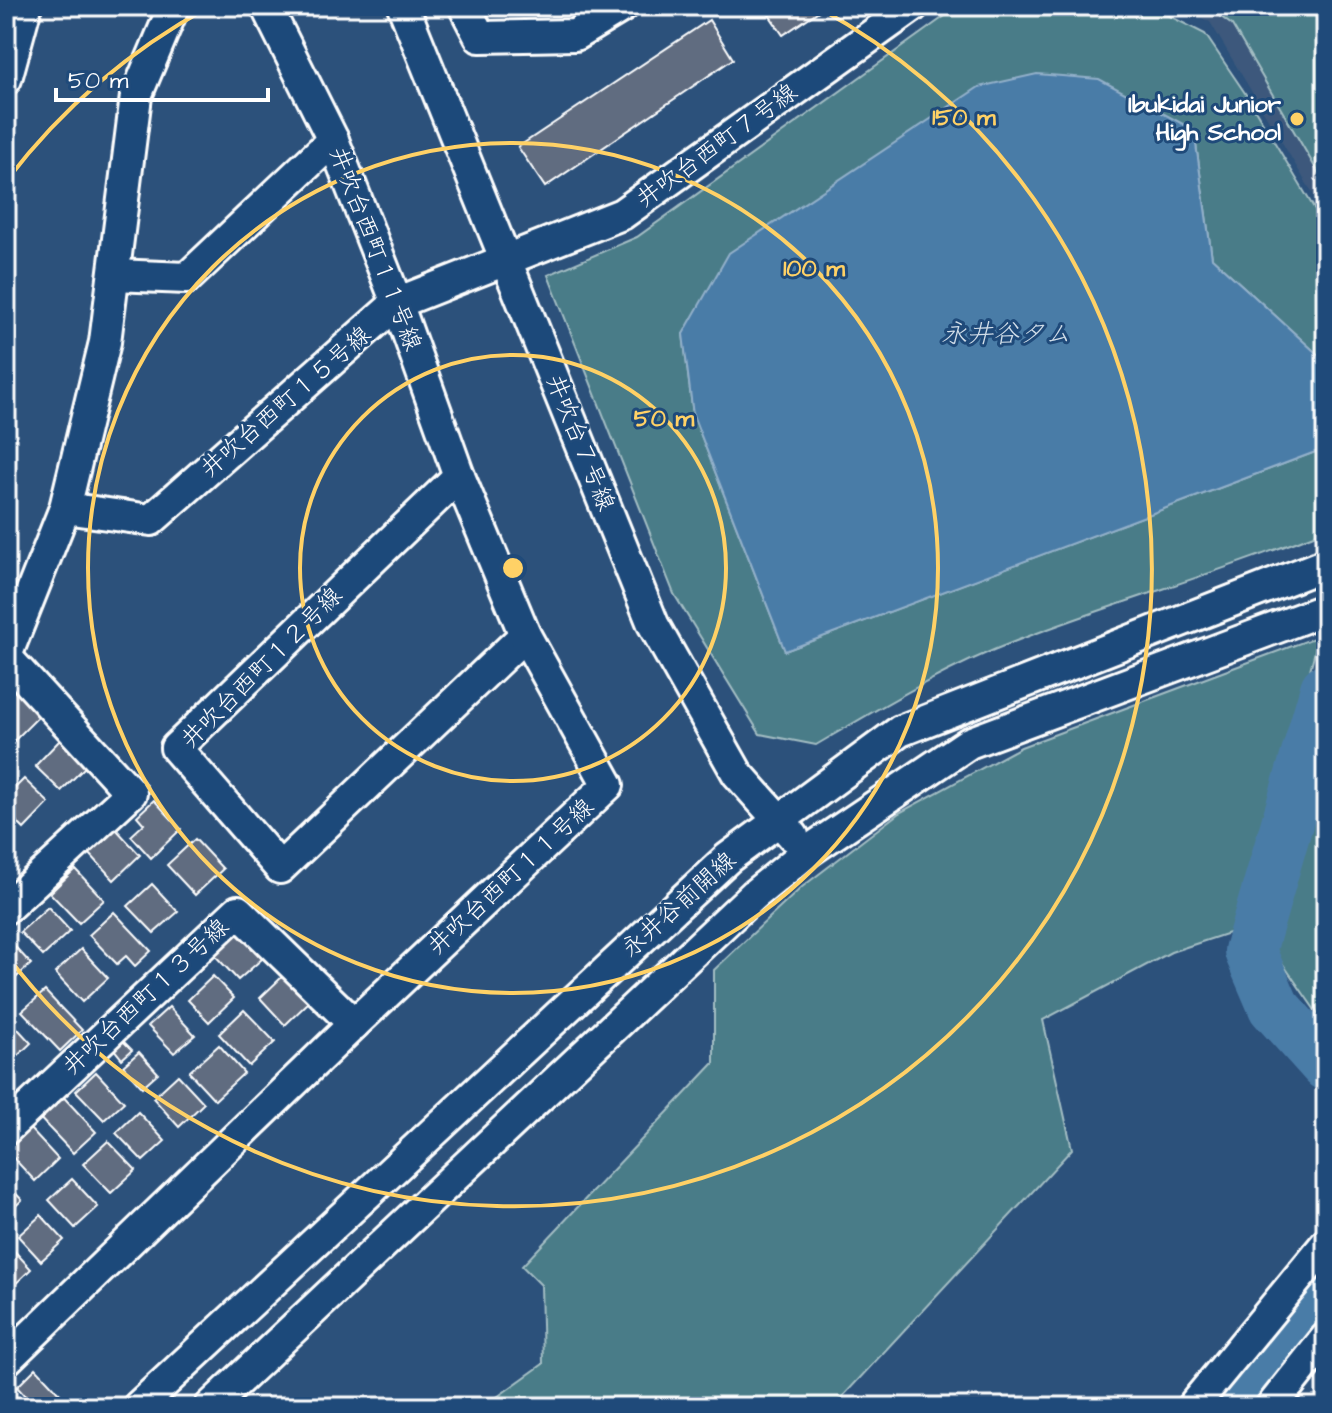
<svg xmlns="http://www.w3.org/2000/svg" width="1332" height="1413" font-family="'Architects Daughter','Klee One',sans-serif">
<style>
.built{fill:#3c597c}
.green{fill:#4a7c88;stroke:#a4bec4;stroke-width:2}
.water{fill:#4a7ba7;stroke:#92b0ca;stroke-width:2}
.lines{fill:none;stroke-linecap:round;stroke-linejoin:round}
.river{stroke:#4a7ba7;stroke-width:52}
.building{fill:#606c80;stroke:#fff;stroke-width:2}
.minor-casing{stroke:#fff;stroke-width:36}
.minor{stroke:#1f4a7a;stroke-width:30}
.ring{fill:none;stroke:#ffd166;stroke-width:4}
.poi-dot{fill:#ffd166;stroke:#1f4a7a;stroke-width:3}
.labels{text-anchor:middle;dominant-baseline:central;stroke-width:6;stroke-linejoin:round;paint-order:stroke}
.poi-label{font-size:24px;font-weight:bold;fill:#fff;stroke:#1f4a7a;text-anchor:end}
.street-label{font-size:24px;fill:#fff;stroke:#1f4a7a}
.water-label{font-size:26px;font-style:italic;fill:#d2dee9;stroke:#1f4a7a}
.centre{fill:#ffd166;stroke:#1f4a7a;stroke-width:4}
.ring-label{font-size:24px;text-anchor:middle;font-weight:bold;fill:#ffd166;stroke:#1f4a7a;stroke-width:6;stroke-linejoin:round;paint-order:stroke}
</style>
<rect width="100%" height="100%" fill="#2c517b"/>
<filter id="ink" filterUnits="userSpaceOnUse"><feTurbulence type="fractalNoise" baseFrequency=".0125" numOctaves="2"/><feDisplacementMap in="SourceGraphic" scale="16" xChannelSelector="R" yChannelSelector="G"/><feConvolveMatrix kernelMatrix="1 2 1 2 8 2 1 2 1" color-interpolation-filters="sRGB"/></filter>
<g filter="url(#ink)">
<!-- built -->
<path class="built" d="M1177,6h149v210l-116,-194z"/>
<!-- green -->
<g class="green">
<path d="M959,6h191l55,28 40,59 81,135v134l-114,-104 -18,-128 -511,204 10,81 92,236 541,-203v82c-102,42 -208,71 -310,111 -71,27 -135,66 -200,104l-56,-11 -86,-140 -126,-319 89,-38z"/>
<path d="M1206,6h120v180l-94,-161z"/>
<path d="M1319,636l-78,293 -70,23 -128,68 29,129 -239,258h-350l60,-43 -2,-79 -19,-19 192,-203v-93l88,-83 97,-74 122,-66z"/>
<path d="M1326,745v281l-59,-85z"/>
</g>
<!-- water -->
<path class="water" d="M1037,74l62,5 95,51 18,128 114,104v86l-541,203 -92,-236 -10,-81 46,-81 250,-166z"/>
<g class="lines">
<!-- river -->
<g class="river">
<path d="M1326,689l-76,262 24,56 52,58"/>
<path d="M1224,1407l102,-126"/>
</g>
</g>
<!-- building -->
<g class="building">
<path d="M763,6h63l-43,29z"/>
<path d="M709,20l24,39 -188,128 -27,-40z"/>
<path d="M14,678l32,31 -38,38 -2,-61z"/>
<path d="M60,740l26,26 -25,25 -26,-25z"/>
<path d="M24,779l25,24 -25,26 -18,-18v-14z"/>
<path d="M154,800l27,29 -30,29 -20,-22 13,-12 -7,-8z"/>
<path d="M116,829l24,26 -26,25 -25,-27z"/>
<path d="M195,839l28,30 -28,26 -28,-30z"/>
<path d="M75,869l29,31 -25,23 -29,-30z"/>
<path d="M152,884l26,28 -24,21 -26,-27z"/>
<path d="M48,907l22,24 -27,25 -23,-24z"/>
<path d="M114,912l37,39 -16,15 -9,-10 -9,8 -28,-29z"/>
<path d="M232,927l30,32 -24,21 -29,-31z"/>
<path d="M6,937l25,27 -21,19 -4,-4z"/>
<path d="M81,949l27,29 -26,24 -27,-29z"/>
<path d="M284,975l25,27 -24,23 -25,-27z"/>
<path d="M213,976l21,22 -25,24 -21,-22z"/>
<path d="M45,991l37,39 -22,21 -38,-40z"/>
<path d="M169,1007l26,28 -21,18 -26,-27z"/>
<path d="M244,1010l31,32 -26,24 -30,-32z"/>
<path d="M6,1016l25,27 -25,24z"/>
<path d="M123,1041l9,9 -10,9 -8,-10z"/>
<path d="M219,1045l25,28 -29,27 -26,-28z"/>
<path d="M139,1052l19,21 -16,14 -19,-21z"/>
<path d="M96,1072l28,30 -20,18 -28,-29z"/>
<path d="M178,1075l26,28 -25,24 -26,-29z"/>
<path d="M57,1090l39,42 -23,21 -39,-41z"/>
<path d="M138,1112l27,29 -22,20 -27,-28z"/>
<path d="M30,1129l28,30 -23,22 -28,-30z"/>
<path d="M108,1141l28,29 -25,23 -28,-29z"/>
<path d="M72,1179l26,28 -23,21 -26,-28z"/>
<path d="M6,1183l16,17 -16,15z"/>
<path d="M41,1215l23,25 -23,21 -23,-25z"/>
<path d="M8,1244l23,25 -25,24v-48z"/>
<path d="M36,1368l25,27 -13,12h-27l7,-8 -11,-12z"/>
</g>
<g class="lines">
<defs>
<g id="minor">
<path d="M403,6l250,618 84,149 56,63"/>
<path d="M464,6l16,31 95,-2 48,-29"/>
<path d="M6,79l20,-73"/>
<path d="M114,275l73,3 146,-138"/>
<path d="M459,476l-283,272 104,120 245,-233"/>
<path d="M65,508l86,12 246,-217 225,-89 291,-208"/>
<path d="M6,656l59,-148 40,-166 31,-246 38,-90"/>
<path d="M6,657l125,136 -125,115"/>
<path d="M6,1129l232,-218 116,113"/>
<path d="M6,1360l348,-336 254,-239 -83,-150 -66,-159 -62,-173 -64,-163 -67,-134"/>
<path d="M138,1407l590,-549 172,-127 426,-167"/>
<path d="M210,1407l544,-512 53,-43 162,-109 357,-134"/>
<path d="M1192,1407l134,-163"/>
<path d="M1271,1407l55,-69"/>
</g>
</defs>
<!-- minor casing -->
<use href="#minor" class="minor-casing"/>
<!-- minor -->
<use href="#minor" class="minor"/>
</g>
</g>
<!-- distance rings -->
<g class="ring">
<circle cx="513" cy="568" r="213"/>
<circle cx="513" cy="568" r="425"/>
<path d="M7 180A638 638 0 0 1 209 7M817 7A638 638 0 1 1 7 956"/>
</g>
<!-- markers -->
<circle class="poi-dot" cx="1297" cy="119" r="8"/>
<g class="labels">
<!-- poi labels -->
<g class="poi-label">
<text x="1281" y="105">Ibukidai Junior<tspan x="1281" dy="28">High School</tspan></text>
</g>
<!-- street labels -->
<g class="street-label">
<text transform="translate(717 146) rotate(-36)">井吹台西町７号線</text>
<text transform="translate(375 249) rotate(69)">井吹台西町１１号線</text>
<text transform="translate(286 402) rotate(-41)">井吹台西町１５号線</text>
<text transform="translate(580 443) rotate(68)">井吹台７号線</text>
<text transform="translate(262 668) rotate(-45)">井吹台西町１２号線</text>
<text transform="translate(511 877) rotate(-43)">井吹台西町１１号線</text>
<text transform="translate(679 905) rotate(-42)">永井谷前開線</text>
<text transform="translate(146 997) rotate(-43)">井吹台西町１３号線</text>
</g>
<!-- water labels -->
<g class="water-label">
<text x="1006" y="334">永井谷タム</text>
</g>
</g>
<circle cx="513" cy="568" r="12" class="centre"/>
<g class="ring-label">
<text x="964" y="125">150 m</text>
<text x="814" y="276">100 m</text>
<text x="664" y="426">50 m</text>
</g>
<!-- margin -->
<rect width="1332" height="1413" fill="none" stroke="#1f4a7a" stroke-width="32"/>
<rect x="16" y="16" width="1300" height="1381" fill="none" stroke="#fff" stroke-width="3" filter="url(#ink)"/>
<!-- scale -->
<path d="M56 88v12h212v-12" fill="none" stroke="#ffffff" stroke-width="4"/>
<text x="68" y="88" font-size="24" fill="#ffffff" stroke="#1f4a7a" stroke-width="6" paint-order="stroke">50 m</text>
</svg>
